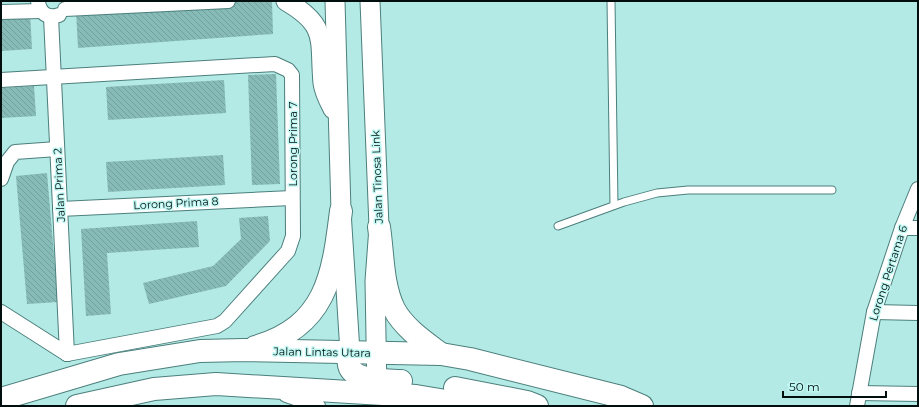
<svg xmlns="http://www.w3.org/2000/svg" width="919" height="407" font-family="Montserrat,sans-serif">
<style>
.building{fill:url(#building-back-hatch)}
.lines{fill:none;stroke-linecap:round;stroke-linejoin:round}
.service-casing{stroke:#4b7f7c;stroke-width:9}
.minor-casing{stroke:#4b7f7c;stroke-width:16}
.secondary-casing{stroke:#4b7f7c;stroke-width:21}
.primary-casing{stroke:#4b7f7c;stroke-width:24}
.service{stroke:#fff;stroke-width:7}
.minor{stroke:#fff;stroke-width:14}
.secondary{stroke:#fff;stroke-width:19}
.primary{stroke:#fff;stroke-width:22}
.labels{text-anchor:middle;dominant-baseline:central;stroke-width:3;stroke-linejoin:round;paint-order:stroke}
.street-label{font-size:11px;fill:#000f0e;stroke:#c1f8f3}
</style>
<defs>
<pattern id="building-back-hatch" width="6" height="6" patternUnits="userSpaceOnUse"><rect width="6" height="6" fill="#86bbb7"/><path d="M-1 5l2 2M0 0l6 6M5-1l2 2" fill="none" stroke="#72a09c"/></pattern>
</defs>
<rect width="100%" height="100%" fill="#b4eae6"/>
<!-- building -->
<g class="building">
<path d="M252,1h20l1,33 -195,14 -2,-37z"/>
<path d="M30,12l2,37 -31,2v-38z"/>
<path d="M276,74l4,110 -28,1 -4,-110z"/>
<path d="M224,80l2,33 -118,7 -2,-33z"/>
<path d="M34,86l2,30 -35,2v-30z"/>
<path d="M223,155l2,30 -117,7 -2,-30z"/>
<path d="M47,173l11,129 -31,2 -11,-128z"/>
<path d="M268,216l2,25 -44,45 -77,18 -6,-21 70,-17 28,-27 -2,-21z"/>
<path d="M197,221l2,26 -92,6 4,61 -25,2 -5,-87z"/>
</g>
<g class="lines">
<defs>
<g id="service">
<path d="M611,1l3,204"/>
<path d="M558,226l66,-24 33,-9 31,-3h144"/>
</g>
<g id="minor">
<path d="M38,1c1,12 10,18 21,14"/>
<path d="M65,9l163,-8"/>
<path d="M1,12l40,-1"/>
<path d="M51,17l16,337"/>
<path d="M1,80l274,-16 13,6 4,5 1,161 -5,15 -63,70 -8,5 -150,28"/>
<path d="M1,179l6,-17 8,-10 42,-3"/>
<path d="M60,209l232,-11"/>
<path d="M902,228h16"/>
<path d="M1,312l66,42"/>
<path d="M874,312l44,1"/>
<path d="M859,393l59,1"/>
<path d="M286,395l32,11"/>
<path d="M857,406l17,-94 28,-84 16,-39"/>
</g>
<g id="secondary">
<path d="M286,1c43,25 33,39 37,82 1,9 6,18 10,26"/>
<path d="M335,1l6,210 9,141"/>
<path d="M370,1l9,226 -4,54 2,112"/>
</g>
<g id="primary">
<path d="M379,227c4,26 3,58 15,82 10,19 31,33 47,45"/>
<path d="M255,347c72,-21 78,-72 86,-136"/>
<path d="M350,352c-1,4 -2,9 -1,13 4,17 38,15 52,16"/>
<path d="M455,388l72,14 10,4"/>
<path d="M1,399l118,-35 81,-13 44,-1 197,4 29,5 151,38 21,9"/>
<path d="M77,406l77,-17 62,-5 200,12 60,10"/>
</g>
</defs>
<!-- service casing -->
<use href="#service" class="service-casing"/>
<!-- minor casing -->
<use href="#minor" class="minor-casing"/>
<!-- secondary casing -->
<use href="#secondary" class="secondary-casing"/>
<!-- primary casing -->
<use href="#primary" class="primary-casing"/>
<!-- service -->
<use href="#service" class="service"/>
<!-- minor -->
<use href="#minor" class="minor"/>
<!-- secondary -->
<use href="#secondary" class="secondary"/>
<!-- primary -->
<use href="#primary" class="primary"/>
</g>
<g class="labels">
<!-- street labels -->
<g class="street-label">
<text transform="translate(293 144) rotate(-90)">Lorong Prima 7</text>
<text transform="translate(377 177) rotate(-92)">Jalan Tinosa Link</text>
<text transform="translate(59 185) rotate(-93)">Jalan Prima 2</text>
<text transform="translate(176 203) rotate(-3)">Lorong Prima 8</text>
<text transform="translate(888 273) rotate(-72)">Lorong Pertama 6</text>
<text transform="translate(322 352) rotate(1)">Jalan Lintas Utara</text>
</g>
</g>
<!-- border -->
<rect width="919" height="407" fill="none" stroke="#000f0e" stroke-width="4"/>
<!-- scale -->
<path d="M783 391v6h103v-6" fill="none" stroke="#000f0e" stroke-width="2"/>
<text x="789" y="391" font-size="12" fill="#000f0e" stroke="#c1f8f3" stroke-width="3" paint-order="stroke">50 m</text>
</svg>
